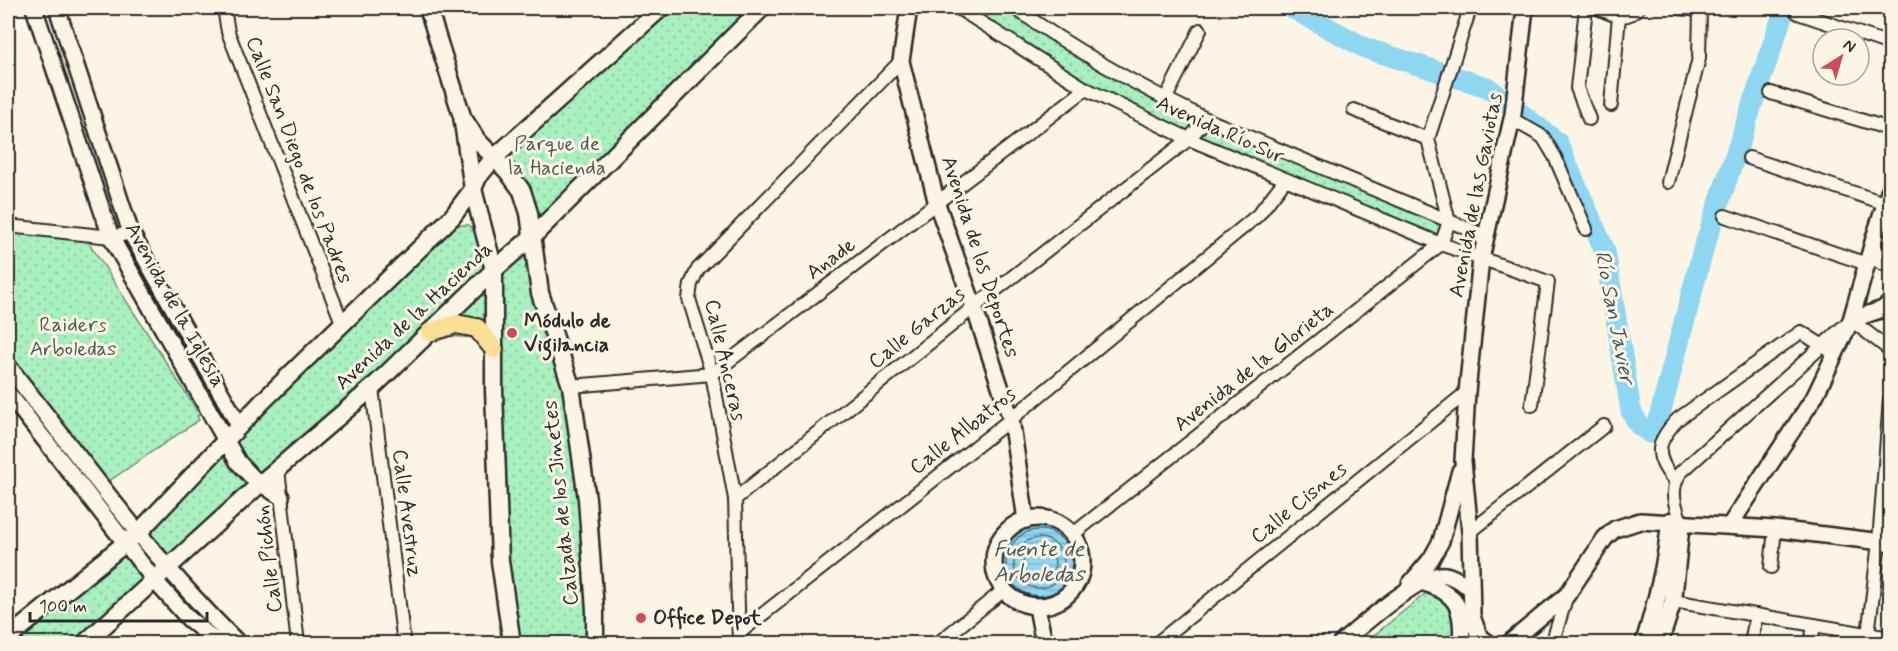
<svg xmlns="http://www.w3.org/2000/svg" width="1898" height="651" font-family="Mynerve,sans-serif">
<style>
.park{fill:url(#park-dots);stroke:#6a8e74;stroke-width:1.5}
.water{fill:url(#water-rules);stroke:#6792a2;stroke-width:1.5}
.lines{fill:none;stroke-linecap:round;stroke-linejoin:round}
.shore{stroke:#53707a;stroke-width:1.5}
.river{stroke:#8fd7f1;stroke-width:21}
.minor-casing{stroke:#2b2b2b;stroke-width:16}
.tertiary-casing{stroke:#2b2b2b;stroke-width:20}
.secondary-casing{stroke:#2b2b2b;stroke-width:21}
.primary-casing{stroke:#2b2b2b;stroke-width:22}
.minor{stroke:#fcf5e5;stroke-width:12}
.tertiary{stroke:#fcf5e5;stroke-width:15}
.secondary{stroke:#fcf5e5;stroke-width:16}
.primary{stroke:#fbdf96;stroke-width:18}
.poi-dot{fill:#d1495b;stroke:#fcf5e5;stroke-width:2}
.labels{text-anchor:middle;dominant-baseline:central;stroke-width:6;stroke-linejoin:round;paint-order:stroke}
.street-label{font-size:21px;fill:#2b2b2b;stroke:#fcf5e5}
.park-label{font-size:21px;fill:#4a5c50;stroke:#fcf5e5}
.poi-label{font-size:21px;font-weight:bold;fill:#2b2b2b;stroke:#fcf5e5;text-anchor:start}
.water-label{font-size:22px;font-style:italic;fill:#44565c;stroke:#fcf5e5}
</style>
<defs>
<pattern id="park-dots" width="8" height="8" patternUnits="userSpaceOnUse" patternTransform="scale(1.5)"><rect width="8" height="8" fill="#a8f0be"/><path d="M2 2h.1M6 6h.1" fill="none" stroke="#91cea3" stroke-width="1.8" stroke-linecap="round"/></pattern>
<pattern id="water-rules" width="6" height="5" patternUnits="userSpaceOnUse" patternTransform="scale(1.5)"><rect width="6" height="5" fill="#8fd7f1"/><path d="M0 2.5h6" fill="none" stroke="#7cb9cf"/></pattern>
</defs>
<rect width="100%" height="100%" fill="#fcf5e5"/>
<filter id="ink" filterUnits="userSpaceOnUse"><feTurbulence type="fractalNoise" baseFrequency=".0167" numOctaves="2"/><feDisplacementMap in="SourceGraphic" scale="12" xChannelSelector="R" yChannelSelector="G"/><feConvolveMatrix kernelMatrix="1 2 1 2 8 2 1 2 1" color-interpolation-filters="sRGB"/></filter>
<g filter="url(#ink)">
<!-- park -->
<g class="park">
<path d="M662,8h99l-225,224 -7,-46 -24,-36z"/>
<path d="M962,8h42l14,11 127,75 303,128 -8,21 -315,-137z"/>
<path d="M458,225h11l12,15 11,29 -232,212 -33,-41z"/>
<path d="M8,230l78,8 114,177 -3,1 2,4 -90,61 -101,-123z"/>
<path d="M532,237l-7,32 13,24 31,94 23,256h-77l-28,-286 -9,-19 -47,-3z"/>
<path d="M225,442l32,41 -90,82 -26,-33z"/>
<path d="M125,549l26,32 -70,62 -71,1 11,-5z"/>
<path d="M1431,589l17,6 8,32 2,16 -95,1z"/>
</g>
<!-- water -->
<circle class="water" cx="1039" cy="563" r="39"/>
<g class="lines">
<!-- shore -->
<g class="shore">
<circle cx="1039" cy="563" r="33"/>
<circle cx="1039" cy="563" r="25"/>
<circle cx="1039" cy="563" r="16"/>
</g>
<!-- river -->
<g class="river">
<path d="M1292,8l73,40 75,24"/>
<path d="M1458,78l29,9 70,55 48,109 26,160 8,14 11,8 8,-11 45,-172 82,-242"/>
</g>
<defs>
<g id="minor">
<path d="M224,8l4,24 115,293"/>
<path d="M958,8l128,81 103,50 252,105 107,38 -16,123"/>
<path d="M1015,8c60,43 125,79 191,111l279,117"/>
<path d="M1586,8l-9,80 12,31"/>
<path d="M1598,8c14,7 29,13 40,0"/>
<path d="M1679,8l21,2"/>
<path d="M1798,13l92,31"/>
<path d="M1771,93l119,36"/>
<path d="M1165,100l35,-70"/>
<path d="M1611,105l8,-89"/>
<path d="M1354,110l74,29"/>
<path d="M1512,119l31,18 12,20 31,72"/>
<path d="M1749,158l138,46"/>
<path d="M1668,182l31,-124 1,-48"/>
<path d="M1725,216l142,48"/>
<path d="M8,226l103,11 20,-4"/>
<path d="M1875,243l1,17 7,4 7,-4"/>
<path d="M571,386l141,-12 374,-285"/>
<path d="M372,388l32,256"/>
<path d="M278,469l20,175"/>
<path d="M1675,481c-22,-25 -19,-39 3,-62l123,-87 28,18"/>
<path d="M735,499l239,-192 215,-168 17,-20"/>
<path d="M1681,522c-6,-17 -12,-32 -1,-49l171,-153 39,30"/>
<path d="M1470,532l134,-106"/>
<path d="M1072,535l369,-291 8,-22 -21,-83 40,-124 -4,-7"/>
<path d="M1771,567l4,-38"/>
<path d="M1673,601l217,37"/>
<path d="M739,633l272,-214 247,-204 27,-35"/>
<path d="M739,644l-4,-145 -23,-125 -23,-75 2,-15 7,-15 15,-15 188,-193"/>
<path d="M937,644l67,-54"/>
<path d="M1156,644l311,-252"/>
<path d="M1552,644l15,-49"/>
<path d="M1751,644l5,-29"/>
<path d="M1811,644l3,-19"/>
<path d="M1867,644l12,-102 11,-143"/>
</g>
<g id="tertiary">
<path d="M34,8l77,229 127,225 15,16 28,19"/>
<path d="M57,8l74,225 108,192"/>
<path d="M909,8l-8,53 36,143 37,103 37,112 15,101"/>
<path d="M1851,320l32,-11 7,-6"/>
<path d="M8,366c74,94 145,194 231,278"/>
<path d="M8,393l147,188 34,38 30,25"/>
<circle cx="1038" cy="562" r="44"/>
<path d="M1730,525l85,-129 20,-42 16,-34 24,-85 15,-46"/>
<path d="M1421,582c36,10 43,26 40,62"/>
<path d="M1410,584l21,-25 10,-18 19,-70"/>
<path d="M1037,607l7,37"/>
<path d="M1340,644c19,-16 83,-74 106,-69 9,2 18,9 25,13"/>
<path d="M1490,644l-11,-8 -7,-20 -2,-84 -7,-71 4,-69 14,-133 32,-145 12,-106"/>
<path d="M1508,644l59,-49 38,-57 10,-9 25,-8 135,8 115,14"/>
</g>
<g id="secondary">
<path d="M428,8l34,108 11,73 21,81v120l6,171 12,83"/>
<path d="M465,121l12,19 31,32 14,19 7,22 11,80 31,93 16,113 8,111v34"/>
<path d="M8,638l131,-106 124,-131 189,-184 21,-28 5,-12 16,-19 167,-150"/>
<path d="M84,644l177,-161 111,-95 122,-118 39,-34 229,-228"/>
<path d="M1644,644c12,-41 23,-81 26,-123"/>
<path d="M1659,644l14,-43 8,-79"/>
</g>
<path id="primary" d="M430,332l26,-8 21,4 17,21"/>
</defs>
<!-- minor casing -->
<use href="#minor" class="minor-casing"/>
<!-- tertiary casing -->
<use href="#tertiary" class="tertiary-casing"/>
<!-- secondary casing -->
<use href="#secondary" class="secondary-casing"/>
<!-- primary casing -->
<use href="#primary" class="primary-casing"/>
<!-- minor -->
<use href="#minor" class="minor"/>
<!-- tertiary -->
<use href="#tertiary" class="tertiary"/>
<!-- secondary -->
<use href="#secondary" class="secondary"/>
<!-- primary -->
<use href="#primary" class="primary"/>
</g>
</g>
<!-- markers -->
<g class="poi-dot">
<circle cx="512" cy="333" r="6"/>
<circle cx="641" cy="618" r="6"/>
</g>
<g class="labels">
<!-- street labels -->
<g class="street-label">
<text transform="translate(1220 130) rotate(24)">Avenida Río Sur</text>
<text transform="translate(299 160) rotate(69)">Calle San Diego de los Padres</text>
<text transform="translate(1476 195) rotate(-79)">Avenida de las Gaviotas</text>
<text transform="translate(980 257) rotate(72)">Avenida de los Deportes</text>
<text transform="translate(831 259) rotate(-37)">Anade</text>
<text transform="translate(175 305) rotate(61)">Avenida de la Iglesia</text>
<text transform="translate(414 316) rotate(-43)">Avenida de la Hacienda</text>
<text transform="translate(917 328) rotate(-39)">Calle Garzas</text>
<text transform="translate(725 360) rotate(77)">Calle Anceras</text>
<text transform="translate(1254 367) rotate(-38)">Avenida de la Glorieta</text>
<text transform="translate(963 431) rotate(-38)">Calle Albatros</text>
<text transform="translate(561 503) rotate(-96)">Calzada de los Jinetes</text>
<text transform="translate(1299 503) rotate(-39)">Calle Cisnes</text>
<text transform="translate(407 513) rotate(83)">Calle Avestruz</text>
<text transform="translate(269 559) rotate(-97)">Calle Pichón</text>
</g>
<!-- park labels -->
<g class="park-label">
<text x="557" y="144">Parque de<tspan x="557" dy="24">la Hacienda</tspan></text>
<text x="73" y="325">Raiders<tspan x="73" dy="24">Arboledas</tspan></text>
</g>
<!-- poi labels -->
<g class="poi-label">
<text x="524" y="321">Módulo de<tspan x="524" dy="24">Vigilancia</tspan></text>
<text x="653" y="618">Office Depot</text>
</g>
<!-- water labels -->
<g class="water-label">
<text transform="translate(1614 317) rotate(79)">Río San Javier</text>
<text x="1039" y="550">Fuente de<tspan x="1039" dy="25">Arboledas</tspan></text>
</g>
</g>
<!-- margin -->
<rect width="1898" height="651" fill="none" stroke="#fcf5e5" stroke-width="30"/>
<rect x="15" y="15" width="1868" height="621" fill="none" stroke="#2b2b2b" stroke-width="2" filter="url(#ink)"/>
<!-- north arrow -->
<g transform="translate(1841 57) rotate(37)"><circle r="28" fill="#fcf5e5" stroke="#a8a49b" stroke-width="1.5"/>
<path d="M0-4.5L10 22L0 15L-10 22Z" fill="#d1495b"/>
<text y="-9" font-size="16" font-weight="bold" text-anchor="middle" fill="#2b2b2b">N</text>
</g>
<!-- scale -->
<path d="M30 612v9h177v-9" fill="none" stroke="#2b2b2b" stroke-width="3"/>
<text x="39" y="612" font-size="18" fill="#2b2b2b" stroke="#fcf5e5" stroke-width="4.5" paint-order="stroke">100 m</text>
</svg>
